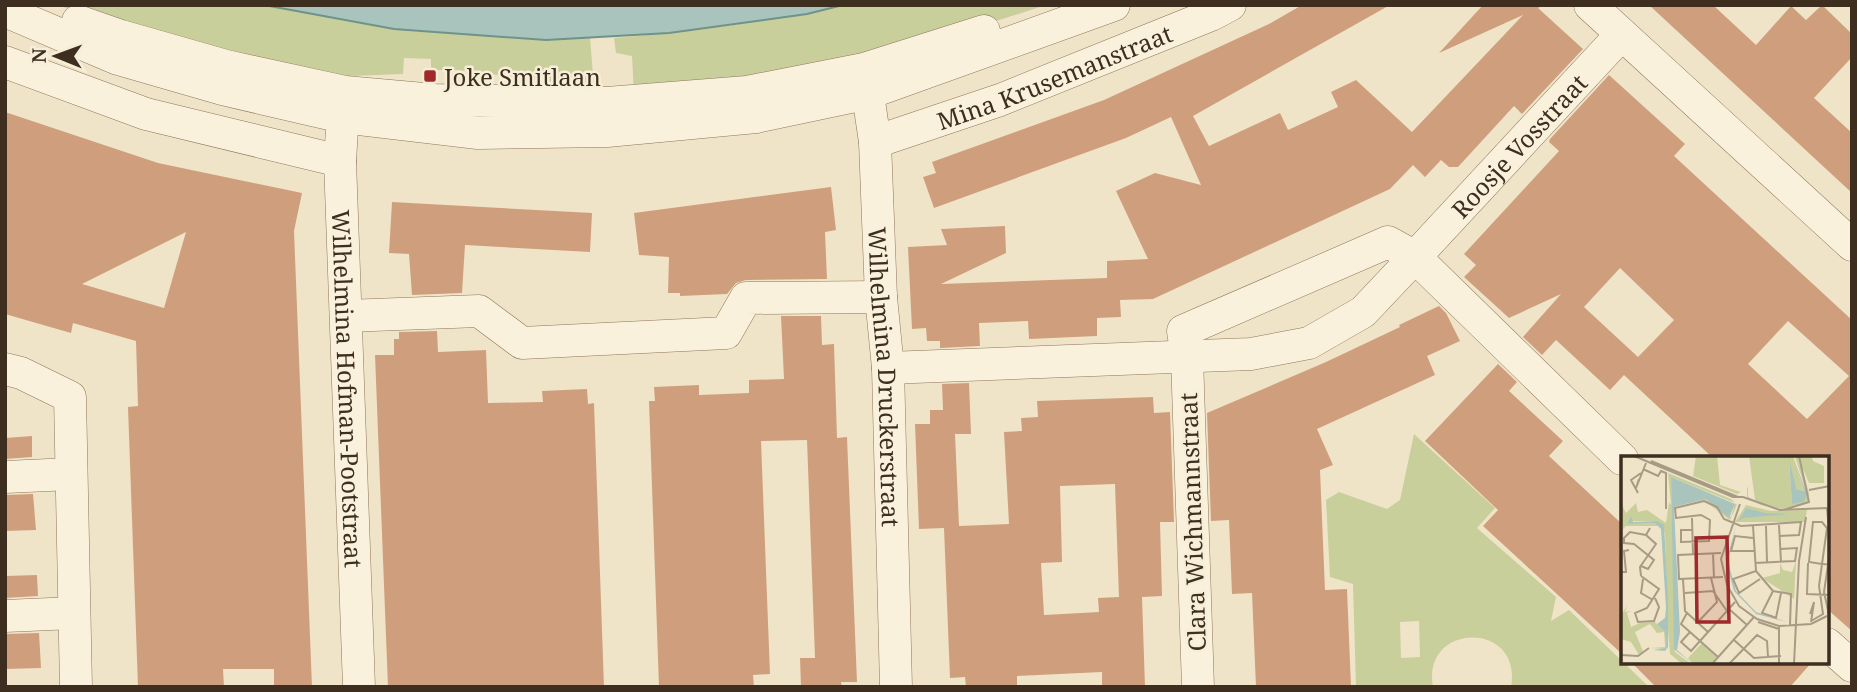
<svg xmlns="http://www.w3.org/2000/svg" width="1857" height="692" font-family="'Noto Serif',serif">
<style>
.green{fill:#c9cf9b;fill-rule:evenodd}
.water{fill:#a9c4bc;stroke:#6f938a;stroke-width:2}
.building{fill:#cf9f7d;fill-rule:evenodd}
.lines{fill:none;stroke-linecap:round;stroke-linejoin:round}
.minor-casing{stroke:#8d765c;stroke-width:33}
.minor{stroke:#faf1dc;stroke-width:32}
.poi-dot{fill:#9e2a2b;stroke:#f7eed8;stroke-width:2.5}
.labels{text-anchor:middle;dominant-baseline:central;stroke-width:5;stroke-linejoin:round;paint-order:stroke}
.poi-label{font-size:24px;fill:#3d2e20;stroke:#f7eed8;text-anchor:start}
.street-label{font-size:24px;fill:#3d2e20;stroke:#f7eed8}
.inset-road{fill:none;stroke:#a89b85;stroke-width:2}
.view{fill:#9e2a2b;fill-opacity:0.15;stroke:#9e2a2b;stroke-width:3.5}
.inset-edge{fill:none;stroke:#3d2e20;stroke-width:3.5}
</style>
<rect width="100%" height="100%" fill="#f0e4c8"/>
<!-- green -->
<g class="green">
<path d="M58,5h206l130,24 152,11 44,-3 4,50 -137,-17h-26v-11l-27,-1 -1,16 -79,3 -213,-52z"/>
<path d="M843,5h203l-152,49 -260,40 -2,-38 -16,-3 -2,-15c76,-6 154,-16 229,-33z"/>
<path d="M1414,434l81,74 -18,20 79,69 -5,24 18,-11 80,77h-138c12,-67 -90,-65 -78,0h-77l-3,-103 -23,-7 -4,-77 13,-8 48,17 13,-9zM1419,621l1,36 -19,1 -1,-36z"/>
</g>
<!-- water -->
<path class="water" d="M264,5h579l-36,9 -138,19 -123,7 -152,-11z"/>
<!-- building -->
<g class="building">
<path d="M1302,5h88l-197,111 16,30 71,-33 8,17 50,-23 -7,-15 25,-12 56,52 111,-117 -84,38 44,-48h61l-6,3 45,41 -61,65 -8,-8 -56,61h-9l-8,-7 -16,17 -12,-12 -23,24 -237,110 -33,1 1,17 -24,1v18l-68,3 -1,-18 -49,2 1,23 -40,2v-7h-13l-1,-13 -14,1 -4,-82 39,-2 -6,-16 64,-3 1,27 -65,31 166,-6v-17l41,-2 -32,-68 39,-18 46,12 -30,-68 -45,21 -192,70 -11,-31 13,-4 -4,-11 172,-62 165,-76z"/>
<path d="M1649,5h64l43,40 35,-39 15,14 16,-15 30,29v23l-38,41 38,35v60z"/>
<path d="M1609,75l76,69 -11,12 178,164v311l-25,-22v-151h-114l-89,-83 -14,15 -54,-50 -14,15 -19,-18 38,-43 -52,24 -45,-41 12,-12 -12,-11 95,-103 -10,-9 1,-3zM1620,268l54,52 -36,37 -54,-50zM1788,321l61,55 -42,43 -59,-55z"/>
<path d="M5,112l153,51 144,30 -8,38 18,456h-38v-18h-51l1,18h-86l-10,-280 10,-1 -2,-65 -63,-18 -2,10 -66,-19zM186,232l-22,76 -82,-24z"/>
<path d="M831,187l5,43 -11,2 2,47 -81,1 -10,3 -9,11 -47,2v-3h-12l1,-36 -30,-2 -5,-42z"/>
<path d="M392,202l200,11 -2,39 -125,-7 -3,48 -50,2 -3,-41 -20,-1z"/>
<path d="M1439,306l7,7 14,28 -33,15 8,19 -118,54 16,36 -13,5 5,120 22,-1 4,98h-95l-4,-94 -20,1 -3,-74 -18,1 -4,-108 119,-51 74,-35 -1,-2z"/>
<path d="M781,316h40l1,29 12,-1 3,94 10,-1 10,245h-16l1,5h-41l-1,-29h15l-8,-218 -46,1 9,233 -17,1 1,12h-95l-10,-286h6l-1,-14 45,-2v10l50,-2v-13l35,-1z"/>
<path d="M437,331l1,21 48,-2 2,53 55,-1 -1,-11 45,-2 1,15 6,-1 10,284h-216l-13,-332h19v-16h5v-7z"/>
<path d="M1498,364l19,18 -8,9 54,50 -14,15 73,68v130l-139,-128 15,-16 -73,-69z"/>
<path d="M969,383l2,51h-16l4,92 50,-2 -5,-92 18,-1 -1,-13 17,-1 -1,-16 116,-4 1,16 16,-1 4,110h-14l2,74 -20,1 3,90h-43v-15l-85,4v11h-51l-1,-10 -15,1 -6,-150 -25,1 -4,-105h15v-14h13l-1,-26zM1115,484l4,113 -21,1 1,14 -55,3 -3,-52 21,-1 -2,-76z"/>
<path d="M32,436v21l-27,2v-21z"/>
<path d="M33,494l3,36 -31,1v-36z"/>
<path d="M37,575l1,21 -33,2v-22z"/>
<path d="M39,633l2,35 -36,1v-35z"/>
<path d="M1631,662h181l-22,25h-134z"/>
</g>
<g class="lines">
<defs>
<g id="minor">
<path d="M1590,5l262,240"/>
<path d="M5,11l113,48 104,30 120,28 136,16 129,-2 149,-14 113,-24 245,-88"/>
<path d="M78,21l43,15 105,30 119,26 90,8 172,3 140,-11 117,-23 120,-38"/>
<path d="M5,62l141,52 194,47"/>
<path id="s1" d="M865,74l10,68 6,155 7,71 8,319"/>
<path id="s2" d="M344,97l-4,64 19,526"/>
<path id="s3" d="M875,142l125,-42 211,-85 19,-10"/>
<path d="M346,316l133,-5 43,32 204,-10 20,-35 135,-1"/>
<path d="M888,368l363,-14 58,-11 54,-31 52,-55 207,202"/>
<path d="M5,369l16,4 49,24 6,290"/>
<path d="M5,477l66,-3"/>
<path d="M5,616l69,-3"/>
<path d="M1827,644l25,22"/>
<path id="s4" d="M1198,687l-11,-330 -4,-26 205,-89 27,15 206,-222"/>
</g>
</defs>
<!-- minor casing -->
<use href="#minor" class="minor-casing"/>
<!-- minor -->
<use href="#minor" class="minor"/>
</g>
<!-- markers -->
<rect class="poi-dot" x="423" y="69" width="14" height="14" rx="3.5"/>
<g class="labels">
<!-- poi labels -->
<g class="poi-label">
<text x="444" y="76">Joke Smitlaan</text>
</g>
<!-- street labels -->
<g class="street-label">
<text stroke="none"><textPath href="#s3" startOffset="191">Mina Krusemanstraat</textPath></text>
<text stroke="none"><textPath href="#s4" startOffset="763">Roosje Vosstraat</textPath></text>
<text stroke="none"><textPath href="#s1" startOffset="304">Wilhelmina Druckerstraat</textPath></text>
<text stroke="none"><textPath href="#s2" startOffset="292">Wilhelmina Hofman-Pootstraat</textPath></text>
<text transform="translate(1192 522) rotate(-92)">Clara Wichmannstraat</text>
</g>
</g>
<!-- overview -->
<g transform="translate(1621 456)">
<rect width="208" height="208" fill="#f0e4c8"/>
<path d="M75,0h21l3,29 21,7 -4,2 -44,-18zM128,0h44l11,36 -6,1 -9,-30 3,40 12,-1 3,-7 -12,-39h17l1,5 11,5v17h-15l-9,-21 9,31 -1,9 -26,7 -21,-4 -14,-7v-9l1,-3v11l7,3zM47,17l63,26 6,6 -7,15 -25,-19 -31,7 32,-9 25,18 4,-14 -64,-26 4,175 16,12h-9l-12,-10 -2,-24 -9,-2 1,-4 8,-1 -3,-90 -8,-12h-25l-5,3 28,-1 4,3h-33l-5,5v-28l5,10 10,-10 2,9 9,-2 19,13 3,-21 2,3zM125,49l25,6 36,-1 -2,12h-70zM175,105l-2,38 -32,-21 18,-5v-10l3,7 9,2zM6,150l-2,6 7,-1 -5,2 4,14 9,-4 15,-1 10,10 1,16 -1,1 -14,-1 14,-1 -1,-15 -7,1 -7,-9 -15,8 8,19 -4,4 -8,-13 -10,-3v-24zM81,187l15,14 -6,7h-18l-5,-6z" fill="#c9cf9b"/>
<path d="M172,0l14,39 -3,7 -12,2 -3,-44 8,30 7,1zM50,21l64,27 -6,14 -23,-19 -32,8 6,125 -3,18 16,14 -19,-15zM125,52l19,5 24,1 -46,4 -5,4zM10,60l2,6 24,-1 7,4 4,72v50l-3,4 -12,-1 13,-2 -1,-16 -8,-8 8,-6 1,-10 -5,-79 -6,-6 -28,1zM115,70l-8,36 8,29 20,21 31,10 -31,-8 -22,-23 -8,-29z" fill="#a9c4bc"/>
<path class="inset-road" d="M13,0l99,41h10l37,13M30,5l87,36M22,13l15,7 3,-5 5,2v36M18,23l-3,9 10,-25M188,34l21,-4M17,37l-7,-13 10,-7M119,48l-19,55 6,26 12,21 18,13 22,7 32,-2 16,-8M206,52l2,22M158,54l48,-2M162,54l26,-8 -10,-46M71,62l1,36M158,69l2,37M132,70l3,45 17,20 18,3 -1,31M145,70l1,36M72,74h-12v12l28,-1 1,-21 -9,-5 -25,3 -1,-10 29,-7 13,6 7,12 17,7 60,-4 -2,13 -20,1M132,82l-18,-2 -4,15h23M92,97l1,25M100,97l-43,2 1,24 44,-2M134,107l40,-2 2,-13 -17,1M187,107l-1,31 23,1M20,110l7,3 6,-9 -20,-16 -10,-1v-5l6,-6 16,3M135,115l-23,8 6,14 21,-14M0,116h5l-2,-21 5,-1M20,120l18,13 -12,19 -12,5 3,9 16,-1 5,-14 -4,-9M20,120l-1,-9 16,-23 -10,-9 4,-7M22,123l-2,14 12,7M62,123l2,32 23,21M152,135l-11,22 9,3 5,2 5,-25M64,137l28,-2 14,20M108,153l18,16M66,157l-6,11 37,33M189,158l4,-12 -3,20M208,159l-5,-23 6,-41M190,165l12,-7 -4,-28 3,-22 5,-36 -5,-6h-9l-4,40 13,2h2l6,1M77,166l19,-20 -6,-24M137,166l21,7M69,176l-9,10 10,9 44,-49M113,184l20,18 27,-2M0,199l17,1 11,-8M91,208l42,-47M108,208l28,-29 10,6 1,16M158,208v-38M173,208l5,-103 7,-44"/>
<path class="view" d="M106,81l2,85h-32l-1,-84z"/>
<rect width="208" height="208" class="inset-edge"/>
</g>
<!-- border -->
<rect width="1857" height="692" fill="none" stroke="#3d2e20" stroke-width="14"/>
<!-- north arrow -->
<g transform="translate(56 56) rotate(271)" stroke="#f7eed8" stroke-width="5" paint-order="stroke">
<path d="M0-5L12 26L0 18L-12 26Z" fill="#3d2e20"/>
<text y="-10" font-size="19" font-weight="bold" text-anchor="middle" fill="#3d2e20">N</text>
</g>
</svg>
